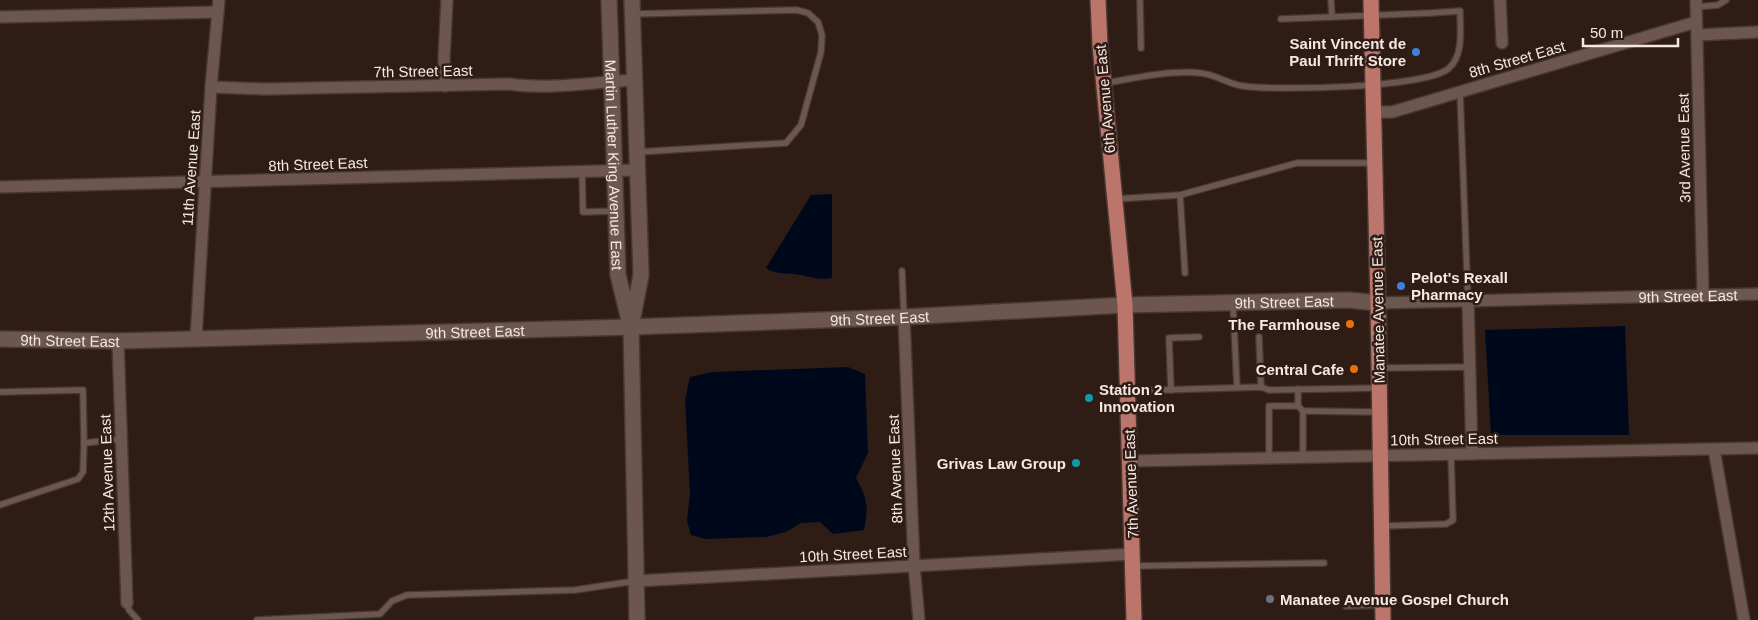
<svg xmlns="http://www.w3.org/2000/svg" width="1758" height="620" font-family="Helvetica,sans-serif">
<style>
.water{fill:#00081b}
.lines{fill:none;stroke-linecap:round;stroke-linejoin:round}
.lane-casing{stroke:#473833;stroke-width:8}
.street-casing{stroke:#473833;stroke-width:14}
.secondary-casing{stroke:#473833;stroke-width:18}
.primary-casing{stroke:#473833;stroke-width:18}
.lane{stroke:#6c564d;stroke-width:5.5}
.street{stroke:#6c564d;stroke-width:11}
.secondary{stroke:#6c564d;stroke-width:15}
.primary{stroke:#bb756a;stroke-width:15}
.shop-dot{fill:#3f7fe0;stroke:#2f1c15;stroke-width:2}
.food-dot{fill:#e8710a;stroke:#2f1c15;stroke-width:2}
.culture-dot{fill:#0f9aa8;stroke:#2f1c15;stroke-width:2}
.worship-dot{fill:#6b7280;stroke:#2f1c15;stroke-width:2}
.labels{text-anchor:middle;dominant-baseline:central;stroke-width:5;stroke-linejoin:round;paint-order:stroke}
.poi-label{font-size:15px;font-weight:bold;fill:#f5e7e2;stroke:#2f1c15;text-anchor:end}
.street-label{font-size:15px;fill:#f5e7e2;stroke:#2f1c15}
</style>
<rect width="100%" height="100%" fill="#2f1c15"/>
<!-- water -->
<g class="water">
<path d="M832,194v84c-16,3 -24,-3 -39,-4 -10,-1 -18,0 -27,-6l45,-73z"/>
<path d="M1625,326l4,109h-138l-6,-105z"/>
<path d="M848,367l17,7 3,79 -12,25c11,19 13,29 8,52l-31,4 -13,-12 -19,1 -15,9 -20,5 -61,2 -14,-4 -4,-14 3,-28 -5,-93 5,-23 22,-5z"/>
</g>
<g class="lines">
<defs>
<g id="lane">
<path d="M1140,0l1,48"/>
<path d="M1696,7l22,-2 8,-5"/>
<path d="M633,14l164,-4 11,3 10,9 4,13 -1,17 -20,73 -15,18 -149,9"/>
<path d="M1281,19l51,-2"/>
<path d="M1106,83c28,-5 66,-13 94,-10 15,1 28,11 43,13 33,5 185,2 206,-18 15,-13 11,-39 11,-57l-30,2 -98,4 -1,-17"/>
<path d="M1460,92l8,209"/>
<path d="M582,171l1,41 33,-1"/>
<path d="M1115,199l65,-4"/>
<path d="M902,271l2,46"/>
<path d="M1185,273l-5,-78 117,-32h78"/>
<path d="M1233,305l4,82"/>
<path d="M1259,337l2,50"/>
<path d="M1381,368l89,-1"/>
<path d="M1171,390l-2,-52 30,-1"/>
<path d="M1128,391l133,-4 8,3 109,-2"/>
<path d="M0,392l83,-2 1,53 -1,29 -5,7 -78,26"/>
<path d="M1298,406v-17"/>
<path d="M1303,411l75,1"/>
<path d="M84,443l37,-4"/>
<path d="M1269,458v-52h29l5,5v46"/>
<path d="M1383,526l63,-2 7,-4 -2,-66"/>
<path d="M1134,566l190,-3"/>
<path d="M127,603l2,7 9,10"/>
<path d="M1346,606l35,-1"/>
<path d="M257,620l123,-6 12,-13 15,-6 168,-5 60,-9"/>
</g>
<g id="street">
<path d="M1500,0l2,43"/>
<path d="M1696,0l7,295"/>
<path d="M0,17l218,-5"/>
<path d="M1697,35l61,-3"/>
<path d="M445,86l-1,-28 3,-58"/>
<path d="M211,87l54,2 244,-5c42,6 84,-2 126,-4"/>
<path d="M1374,112h18l17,-5 287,-85"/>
<path d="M0,187l637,-17"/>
<path d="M1468,301l4,153"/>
<path id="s1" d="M1378,303l380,-9"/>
<path d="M904,317l10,248 5,55"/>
<path d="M196,338l15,-251 8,-87"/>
<path d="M118,341l9,262"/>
<path d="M1714,449l30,171"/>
<path d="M1130,461l628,-13"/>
<path d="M636,581l497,-27"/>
</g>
<g id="secondary">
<path id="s2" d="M609,0l9,275 12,49"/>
<path d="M632,0l9,275 -10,52 6,293"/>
<path id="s3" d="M0,339l118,2 513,-14 273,-10 221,-12 223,-5 30,3"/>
</g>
<g id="primary">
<path d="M1098,0l2,45 25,260 9,315"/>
<path d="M1371,0l7,303 5,317"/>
</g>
</defs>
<!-- lane casing -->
<use href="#lane" class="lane-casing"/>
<!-- street casing -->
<use href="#street" class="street-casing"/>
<!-- secondary casing -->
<use href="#secondary" class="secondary-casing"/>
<!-- primary casing -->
<use href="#primary" class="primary-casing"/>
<!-- lane -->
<use href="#lane" class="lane"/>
<!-- street -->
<use href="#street" class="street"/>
<!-- secondary -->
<use href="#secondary" class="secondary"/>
<!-- primary -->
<use href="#primary" class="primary"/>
</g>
<!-- markers -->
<g class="shop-dot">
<circle cx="1416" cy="52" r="5"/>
<circle cx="1401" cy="286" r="5"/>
</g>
<g class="food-dot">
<circle cx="1350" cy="324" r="5"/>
<circle cx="1354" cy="369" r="5"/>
</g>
<g class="culture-dot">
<circle cx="1089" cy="398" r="5"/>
<circle cx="1076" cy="463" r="5"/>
</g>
<circle class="worship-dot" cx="1270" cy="599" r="5"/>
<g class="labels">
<!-- poi labels -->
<g class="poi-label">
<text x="1406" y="43">Saint Vincent de<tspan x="1406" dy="17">Paul Thrift Store</tspan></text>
<text x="1411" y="277" text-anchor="start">Pelot's Rexall<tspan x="1411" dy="17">Pharmacy</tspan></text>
<text x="1340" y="324">The Farmhouse</text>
<text x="1344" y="369">Central Cafe</text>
<text x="1099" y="389" text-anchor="start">Station 2<tspan x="1099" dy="17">Innovation</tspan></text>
<text x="1066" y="463">Grivas Law Group</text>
<text x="1280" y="599" text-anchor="start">Manatee Avenue Gospel Church</text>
</g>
<!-- street labels -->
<g class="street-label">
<text transform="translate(1517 59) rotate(-16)">8th Street East</text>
<text transform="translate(423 71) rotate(-1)">7th Street East</text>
<text transform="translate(1105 99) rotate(-95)">6th Avenue East</text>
<text transform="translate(1684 148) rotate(-91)">3rd Avenue East</text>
<text transform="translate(318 164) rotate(-2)">8th Street East</text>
<text stroke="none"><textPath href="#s2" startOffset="165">Martin Luther King Avenue East</textPath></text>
<text transform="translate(191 168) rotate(-86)">11th Avenue East</text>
<text stroke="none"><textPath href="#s1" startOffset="310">9th Street East</textPath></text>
<text stroke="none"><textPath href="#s3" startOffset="1285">9th Street East</textPath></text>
<text transform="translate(1378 310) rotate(-91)">Manatee Avenue East</text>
<text stroke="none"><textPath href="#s3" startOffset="880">9th Street East</textPath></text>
<text stroke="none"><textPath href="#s3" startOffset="475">9th Street East</textPath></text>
<text stroke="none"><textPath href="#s3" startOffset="70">9th Street East</textPath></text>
<text transform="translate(1444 439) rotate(-1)">10th Street East</text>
<text transform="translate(895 469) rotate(-92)">8th Avenue East</text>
<text transform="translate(107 473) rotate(-92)">12th Avenue East</text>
<text transform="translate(1131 484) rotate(-92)">7th Avenue East</text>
<text transform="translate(853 554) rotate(-3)">10th Street East</text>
</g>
</g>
<!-- scale -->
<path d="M1583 38v8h95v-8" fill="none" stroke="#f5e7e2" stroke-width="2.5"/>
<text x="1590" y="38" font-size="15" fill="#f5e7e2" stroke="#2f1c15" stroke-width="4" paint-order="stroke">50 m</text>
</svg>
